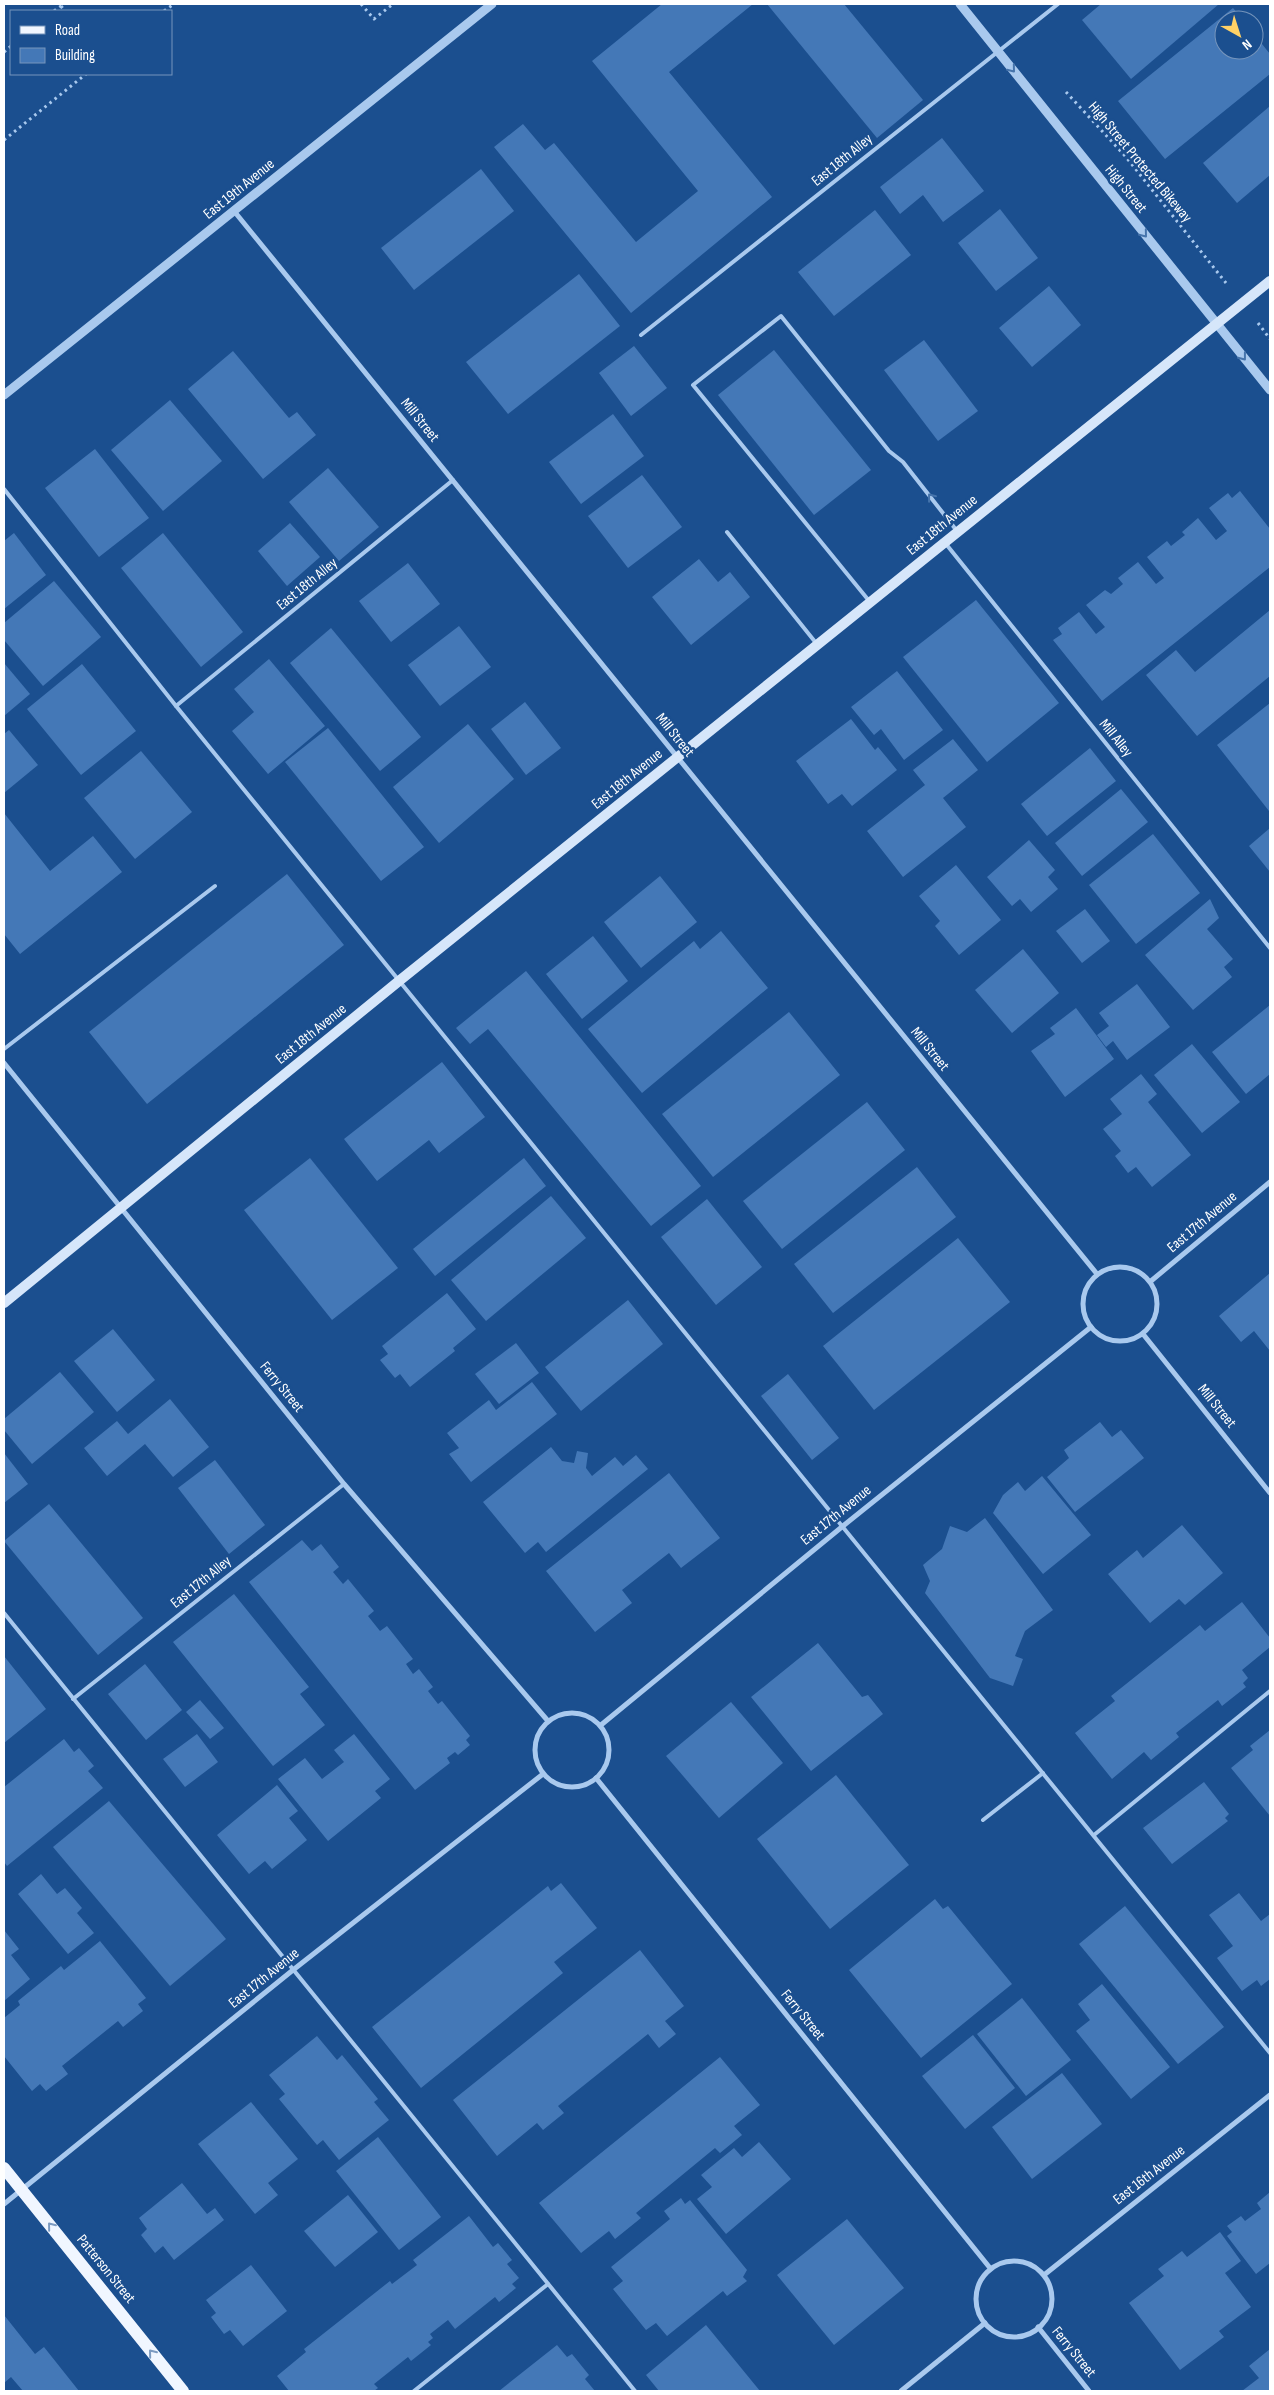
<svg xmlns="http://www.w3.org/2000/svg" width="1274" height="2395" font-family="'Sofia Sans Condensed',sans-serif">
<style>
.building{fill:#4478b7}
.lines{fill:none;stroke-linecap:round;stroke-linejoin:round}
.path{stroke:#a9c9ee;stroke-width:3;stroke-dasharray:2.5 4;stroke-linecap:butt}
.service{stroke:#a9c9ee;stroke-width:4}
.minor{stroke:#a9c9ee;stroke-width:5}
.tertiary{stroke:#a9c9ee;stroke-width:9}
.secondary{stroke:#d6e6fa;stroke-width:10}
.primary{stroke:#f0f6ff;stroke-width:12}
.oneway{stroke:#4674ac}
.oneway2{stroke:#7b9ac1}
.labels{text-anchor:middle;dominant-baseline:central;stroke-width:5;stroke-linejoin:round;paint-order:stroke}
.street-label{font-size:15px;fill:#fff;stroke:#1b4f8f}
</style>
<rect width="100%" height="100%" fill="#1b4f8f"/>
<!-- building -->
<g class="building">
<path d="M662,4h91l-84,68 103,125 -141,116 -137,-166 29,-23 22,26 9,-7 82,99 62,-51 -106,-130z"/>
<path d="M767,4h77l79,96 -46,38z"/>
<path d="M1101,4h118l-88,75 -49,-59z"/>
<path d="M1233,8l10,12h-19v30h30v-16l16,20v20l-105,85 -47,-58z"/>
<path d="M1270,106v69l-33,28 -34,-40z"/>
<path d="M942,138l42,53 -41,31 -20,-27 -23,19 -20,-27z"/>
<path d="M481,169l33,42 -100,79 -33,-42z"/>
<path d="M1000,209l38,49 -42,33 -38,-48z"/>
<path d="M875,210l36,45 -77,61 -36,-44z"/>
<path d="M579,274l41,52 -112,88 -42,-52z"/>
<path d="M1049,286l32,39 -49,42 -33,-39z"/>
<path d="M924,340l54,71 -40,30 -54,-71z"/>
<path d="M634,346l33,42 -36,28 -32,-43z"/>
<path d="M774,350l97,120 -57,45 -96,-120z"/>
<path d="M233,351l56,67 8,-6 19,23 -53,44 -75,-90z"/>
<path d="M170,400l52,61 -59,50 -52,-61z"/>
<path d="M613,414l31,42 -63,48 -32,-42z"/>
<path d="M95,449l54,69 -50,39 -54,-69z"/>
<path d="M328,468l51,59 -40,34 -50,-59z"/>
<path d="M642,475l40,52 -54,41 -40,-52z"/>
<path d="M1240,491l30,38v38l-168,134 -49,-61 9,-6 -4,-6 21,-16 17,22 9,-7 -19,-22 19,-15 6,4 12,-10 -5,-6 20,-16 18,22 8,-6 -17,-21 20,-16 4,5 14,-11 -3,-3 16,-14 18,22 11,-9 -18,-23 19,-15 4,5z"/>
<path d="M290,523l30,34 -33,29 -29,-35z"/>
<path d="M14,533l32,42 -42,34v-68z"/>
<path d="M163,533l80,99 -42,35 -80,-99z"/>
<path d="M699,559l19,23 12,-10 20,25 -59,48 -39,-48z"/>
<path d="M408,563l32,41 -49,38 -32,-41z"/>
<path d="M54,581l47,56 -58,49 -39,-46v-17z"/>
<path d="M976,600l83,103 -72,59 -84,-105z"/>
<path d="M1270,610v66l-73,60 -51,-61 30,-25 19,22z"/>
<path d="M459,626l32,41 -51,39 -32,-41z"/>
<path d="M331,628l90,109 -41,34 -90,-108z"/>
<path d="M269,659l56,67 -57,48 -36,-43 22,-19 -20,-23z"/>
<path d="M4,663l26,31 -26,22z"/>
<path d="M82,664l54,67 -55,44 -54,-66z"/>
<path d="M897,671l46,59 -39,30 -23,-31 -7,6 -23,-28z"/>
<path d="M525,702l36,46 -35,27 -35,-46z"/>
<path d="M1270,703v107l-1,1 -52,-66z"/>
<path d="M851,719l24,31 3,-3 19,23 -45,36 -10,-12 -14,10 -32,-43z"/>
<path d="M468,724l46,55 -75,64 -46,-56z"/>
<path d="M328,728l96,119 -43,34 -96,-119z"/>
<path d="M9,730l29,35 -34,28v-59z"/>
<path d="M953,739l25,31 -35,28 23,29 -63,50 -36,-46 58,-46 -12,-15z"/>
<path d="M1090,748l26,33 -69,55 -26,-32z"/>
<path d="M141,751l51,61 -57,47 -51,-61z"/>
<path d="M1121,789l27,33 -66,54 -27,-33z"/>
<path d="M4,813l46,58 43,-35 29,36 -102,82 -16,-20z"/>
<path d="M1270,828v44l-21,-26z"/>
<path d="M1153,834l47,59 -64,51 -47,-59z"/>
<path d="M1029,840l26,30 -7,7 10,12 -27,23 -11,-13 -8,7 -25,-29z"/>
<path d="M956,865l45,55 -42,35 -24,-29 5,-5 -21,-25z"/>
<path d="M287,874l57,71 -197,159 -58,-72z"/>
<path d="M660,876l37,46 -56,46 -37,-46z"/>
<path d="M1210,899l9,19 -12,11 26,30 -9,8 8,10 -39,33 -48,-55z"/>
<path d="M1085,909l25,32 -28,22 -26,-32z"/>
<path d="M721,931l47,57 -126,105 -54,-64 106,-88 6,8z"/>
<path d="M593,936l35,45 -46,38 -36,-45z"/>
<path d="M1023,949l36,44 -47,40 -37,-43z"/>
<path d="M526,971l175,215 -50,40 -163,-197 -18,15 -14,-16z"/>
<path d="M1137,984l33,43 -43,33 -14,-19 -7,6 -9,-12 12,-9 -10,-13z"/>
<path d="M1270,1005v69l-24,20 -34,-42z"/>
<path d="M1076,1008l38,51 -49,38 -34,-46 24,-17 -5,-6z"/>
<path d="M789,1012l51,63 -127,102 -51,-63z"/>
<path d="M1192,1044l48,58 -38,31 -48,-58z"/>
<path d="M442,1062l43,55 -46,36 -10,-13 -52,41 -33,-42z"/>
<path d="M1141,1074l16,20 -9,8 43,53 -39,32 -16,-20 -8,6 -13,-17 6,-5 -18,-22 19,-15 -12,-15z"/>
<path d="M867,1102l38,48 -123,99 -39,-48z"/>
<path d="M310,1158l88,110 -66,52 -88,-110z"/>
<path d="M524,1158l22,28 -111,90 -22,-27z"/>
<path d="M917,1167l39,50 -123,96 -39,-49z"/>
<path d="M551,1196l35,42 -100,83 -35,-41z"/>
<path d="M707,1199l55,68 -46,38 -55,-68z"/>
<path d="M958,1238l52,64 -136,108 -51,-64z"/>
<path d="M1270,1273v78l-16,-20 -13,11 -22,-26z"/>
<path d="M447,1293l29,36 -23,19 2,3 -45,36 -10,-13 -5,4 -15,-18 8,-6 -6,-8z"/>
<path d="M628,1300l35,44 -82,67 -36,-44z"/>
<path d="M113,1329l42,51 -38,32 -43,-51z"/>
<path d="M516,1343l23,30 -40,31 -24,-30z"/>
<path d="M60,1372l34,40 -62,52 -28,-34v-11z"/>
<path d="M788,1374l51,64 -27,22 -51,-64z"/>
<path d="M532,1382l25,32 -86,68 -22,-28 10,-6 -12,-15 42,-33 7,10z"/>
<path d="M170,1399l39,48 -36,30 -28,-33 -38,32 -23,-28 33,-27 11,13z"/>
<path d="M1100,1422l12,15 9,-7 23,28 -69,54 -28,-35 22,-19 -5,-8z"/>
<path d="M551,1447l11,14 12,2 3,-12 11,2 -2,15 6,8 23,-19 8,9 13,-11 12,14 -102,83 -8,-10 -13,11 -42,-51z"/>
<path d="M4,1453l24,31 -24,19z"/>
<path d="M215,1460l50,65 -36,29 -51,-66z"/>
<path d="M669,1473l51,65 -39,30 -12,-15 -47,37 10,13 -37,29 -49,-61z"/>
<path d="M1042,1476l49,59 -48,39 -50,-61 10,-18 15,-13 7,9z"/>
<path d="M49,1504l94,114 -45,37 -94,-114z"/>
<path d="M985,1518l68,92 -28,21 -10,25 8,3 -10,27 -23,-8 -65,-85 5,-12 -7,-16 19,-16 8,-23 17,6z"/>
<path d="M1182,1525l41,48 -38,32 -6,-6 -29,24 -42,-49 29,-24 6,8z"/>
<path d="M302,1540l10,11 9,-7 18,23 -6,5 10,12 5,-5 26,32 -6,5 12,15 7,-5 26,33 -7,5 7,10 6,-5 14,18 -5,4 10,13 4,-3 28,35 -4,4 4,5 -12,10 -3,-3 -8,6 3,5 -35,27 -166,-208z"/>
<path d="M234,1594l75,93 -9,7 25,31 -52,41 -100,-124z"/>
<path d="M1242,1602l28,36v9l-28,23 6,8 -5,5 3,4 -24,19 -4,-6 -42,33 3,4 -28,23 -7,-8 -32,27 -37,-46 40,-32 -4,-5 89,-71 5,6z"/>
<path d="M818,1643l44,54 6,-2 15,19 -72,57 -60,-74z"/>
<path d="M4,1656l42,53 -42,34z"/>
<path d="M145,1664l37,46 -36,30 -38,-46z"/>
<path d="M200,1700l24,28 -14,11 -24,-27z"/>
<path d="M731,1702l52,61 -64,55 -53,-62z"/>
<path d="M1270,1730v86l-39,-48 22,-18 -3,-4z"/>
<path d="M197,1734l21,28 -33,25 -22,-28z"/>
<path d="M354,1734l36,45 -15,12 6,7 -53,43 -50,-62 27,-21 17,21 22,-17 -10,-12z"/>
<path d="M64,1739l10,13 5,-4 15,18 -6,5 15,17 -96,78 -3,-4v-75z"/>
<path d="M836,1775l73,90 -79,64 -73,-90z"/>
<path d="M1204,1782l25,32 -4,4 3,3 -56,43 -29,-36z"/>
<path d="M277,1785l21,26 -9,7 18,22 -35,29 -7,-8 -16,13 -32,-39z"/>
<path d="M109,1801l117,138 -56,47 -117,-139z"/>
<path d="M41,1874l16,20 8,-6 17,20 -5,5 17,20 -26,21 -50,-60z"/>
<path d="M561,1883l36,45 -43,34 9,11 -142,115 -49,-61 176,-141 3,5z"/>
<path d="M1239,1893l22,28 9,-7v65l-9,7 -4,-6 -15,11 -25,-33 16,-12 -24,-31z"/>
<path d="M935,1899l8,10 5,-3 64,78 -91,74 -72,-88z"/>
<path d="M1125,1906l99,121 -46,37 -99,-120z"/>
<path d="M4,1930l15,19 -8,6 19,24 -26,22z"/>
<path d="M100,1941l46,57 -8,6 5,7 -20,16 -5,-6 -56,45 6,8 -22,17 -6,-7 -8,7 -28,-35v-38l16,-13 -2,-4 43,-35 3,4z"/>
<path d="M640,1950l44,56 -19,15 11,13 -17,14 -11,-14 -90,72 6,7 -21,17 -6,-7 -40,33 -44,-56z"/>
<path d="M1102,1984l68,83 -39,32 -55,-68 14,-11 -12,-16z"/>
<path d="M1022,1998l49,62 -45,36 -49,-62z"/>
<path d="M973,2035l42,53 -50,41 -43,-53z"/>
<path d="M317,2036l20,24 5,-5 36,44 -4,3 15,18 -50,40 -16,-20 -6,5 -38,-46 6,-5 -16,-19z"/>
<path d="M720,2057l40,48 -26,21 8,9 -22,18 -5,-5 -79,65 5,5 -26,21 -6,-8 -28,22 -42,-50z"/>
<path d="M1062,2073l40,51 -70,55 -40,-52z"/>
<path d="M251,2102l47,57 -30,24 10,12 -23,19 -57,-70z"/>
<path d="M378,2137l63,80 -42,33 -63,-79z"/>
<path d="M759,2142l32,37 -65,55 -29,-35 15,-12 -11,-12 33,-27 8,9z"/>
<path d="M182,2183l25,31 8,-6 9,12 -50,40 -11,-14 -8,7 -14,-18 6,-6 -8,-11z"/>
<path d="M1270,2192v71l-14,11 -29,-38 5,-4 -5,-6 14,-10 4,5 16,-12 -4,-6z"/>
<path d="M348,2195l30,37 -43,35 -31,-36z"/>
<path d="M681,2198l4,6 5,-4 57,70 -4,7 4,4 -20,15 -4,-5 -56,45 -11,-13 -10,7 -33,-41 10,-8 -12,-14 59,-48 -6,-8z"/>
<path d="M469,2216l24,31 5,-4 14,17 -5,4 12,14 -7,6 4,4 -17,14 -4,-5 -40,32 -7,-9 -18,14 3,4 -5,4 3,3 -20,16 -3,-4 -34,27 4,4 -4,3h-85l-12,-15 29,-24 -2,-3 86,-68 2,3 25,-19 -4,-5z"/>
<path d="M847,2219l57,69 -70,57 -57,-70z"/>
<path d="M1220,2232l21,29 -16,12 26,34 -32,24 5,6 -44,33 -51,-67 35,-27 -6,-7 24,-18 5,6z"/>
<path d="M251,2265l36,46 -44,35 -13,-16 -6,4 -13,-17 5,-4 -10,-13z"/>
<path d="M4,2315l31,39 9,-7 35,44h-56l-12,-14 -7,6z"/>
<path d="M706,2325l54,66h-101l-13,-16z"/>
<path d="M557,2345l10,12 5,-3 17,21 -4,4 10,12h-96z"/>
<path d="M1270,2349v42h-28l17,-13 -10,-12z"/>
</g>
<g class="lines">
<!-- path -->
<g class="path">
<path d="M361,4l13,15 19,-15"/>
<path d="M61,6l4,5"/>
<path d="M54,11l10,-7"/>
<path d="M164,11l10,-7"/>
<path d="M4,52l7,-6"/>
<path d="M1066,92l60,65 100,126"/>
<path d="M4,140l82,-66"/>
<path d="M1258,323l12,16"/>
</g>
<!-- service -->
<g class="service">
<path d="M641,335l417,-331"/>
<path d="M4,489l172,217 1094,1347"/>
<path d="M727,532l89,111"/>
<path d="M946,544l324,404"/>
<path d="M870,602l-177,-217 88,-69 108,135 14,11 54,69"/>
<path d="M176,706l277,-226"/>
<path d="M4,1049l211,-163"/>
<path d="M4,1613l631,778"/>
<path d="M73,1699l271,-215"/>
<path d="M983,1820l60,-47"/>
<path d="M1094,1835l176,-144"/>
<path d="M414,2391l134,-107"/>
</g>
<!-- minor -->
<g class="minor">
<path d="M234,211l863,1063"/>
<path d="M4,1063l340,421 204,237"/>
<circle cx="1120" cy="1304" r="37"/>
<path d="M1151,1281l119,-99"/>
<path d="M1143,1334l127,159"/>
<circle cx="572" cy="1750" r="37"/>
<path d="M601,1725l242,-199 248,-199"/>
<path d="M596,1778l394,490"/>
<path d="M4,2204l289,-234 250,-196"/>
<circle cx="1014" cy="2299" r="38"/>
<path d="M1044,2275l226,-180"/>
<path d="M1038,2327l51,64"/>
<path d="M901,2391l84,-68"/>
</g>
<!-- tertiary -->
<g class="tertiary">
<path d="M960,4l310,386"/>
<path d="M4,395l488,-391"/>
</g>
<!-- secondary -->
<path class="secondary" d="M4,1303l395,-322 871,-700"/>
<!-- primary -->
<path class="primary" d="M4,2168l179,223"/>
</g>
<!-- one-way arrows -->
<defs><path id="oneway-chevron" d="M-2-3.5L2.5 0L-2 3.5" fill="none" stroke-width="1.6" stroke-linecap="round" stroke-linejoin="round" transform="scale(1.25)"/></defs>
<g class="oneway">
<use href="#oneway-chevron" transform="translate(1012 69) rotate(51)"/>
<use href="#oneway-chevron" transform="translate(1144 234) rotate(51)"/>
<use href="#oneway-chevron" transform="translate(1243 357) rotate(52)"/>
<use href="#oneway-chevron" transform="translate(931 497) rotate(-128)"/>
</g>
<g class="oneway2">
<use href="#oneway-chevron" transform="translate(51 2226) rotate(-129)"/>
<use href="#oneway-chevron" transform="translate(152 2353) rotate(-129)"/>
</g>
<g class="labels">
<!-- street labels -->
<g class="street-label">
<text transform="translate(842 160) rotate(-39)">East 18th Alley</text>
<text transform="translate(1140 162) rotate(50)">High Street Protected Bikeway</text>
<text transform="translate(239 189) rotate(-39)">East 19th Avenue</text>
<text transform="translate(1126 189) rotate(51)">High Street</text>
<text transform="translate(420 420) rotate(51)">Mill Street</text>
<text transform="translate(942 525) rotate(-39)">East 18th Avenue</text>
<text transform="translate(307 584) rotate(-39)">East 18th Alley</text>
<text transform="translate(675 735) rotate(51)">Mill Street</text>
<text transform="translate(1116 738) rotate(51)">Mill Alley</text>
<text transform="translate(627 779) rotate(-39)">East 18th Avenue</text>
<text transform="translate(311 1034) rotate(-39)">East 18th Avenue</text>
<text transform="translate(930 1049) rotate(51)">Mill Street</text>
<text transform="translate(1202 1222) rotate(-40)">East 17th Avenue</text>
<text transform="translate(282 1387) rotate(51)">Ferry Street</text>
<text transform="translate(1217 1406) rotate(51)">Mill Street</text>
<text transform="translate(836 1515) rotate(-39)">East 17th Avenue</text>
<text transform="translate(201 1582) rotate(-39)">East 17th Alley</text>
<text transform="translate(264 1978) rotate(-39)">East 17th Avenue</text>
<text transform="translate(803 2015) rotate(51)">Ferry Street</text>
<text transform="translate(1149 2175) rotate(-38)">East 16th Avenue</text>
<text transform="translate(106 2269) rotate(51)">Patterson Street</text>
<text transform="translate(1074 2352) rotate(51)">Ferry Street</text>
</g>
</g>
<!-- border -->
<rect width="1274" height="2395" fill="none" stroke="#ffffff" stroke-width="10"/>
<!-- legend -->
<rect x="10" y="10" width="162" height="65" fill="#1b4f8f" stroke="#7695bc"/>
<rect x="20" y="26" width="25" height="8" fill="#f0f6ff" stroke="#7695bc"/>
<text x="55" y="35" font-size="15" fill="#ffffff">Road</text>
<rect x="20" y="48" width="25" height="15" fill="#4478b7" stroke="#7695bc"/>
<text x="55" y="60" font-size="15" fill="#ffffff">Building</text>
<!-- north arrow -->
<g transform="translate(1239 35) rotate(141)"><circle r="24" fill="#1b4f8f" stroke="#7695bc"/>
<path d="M0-4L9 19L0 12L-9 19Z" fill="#ffd166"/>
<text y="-8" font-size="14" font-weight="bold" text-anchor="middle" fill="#ffffff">N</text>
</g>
</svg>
